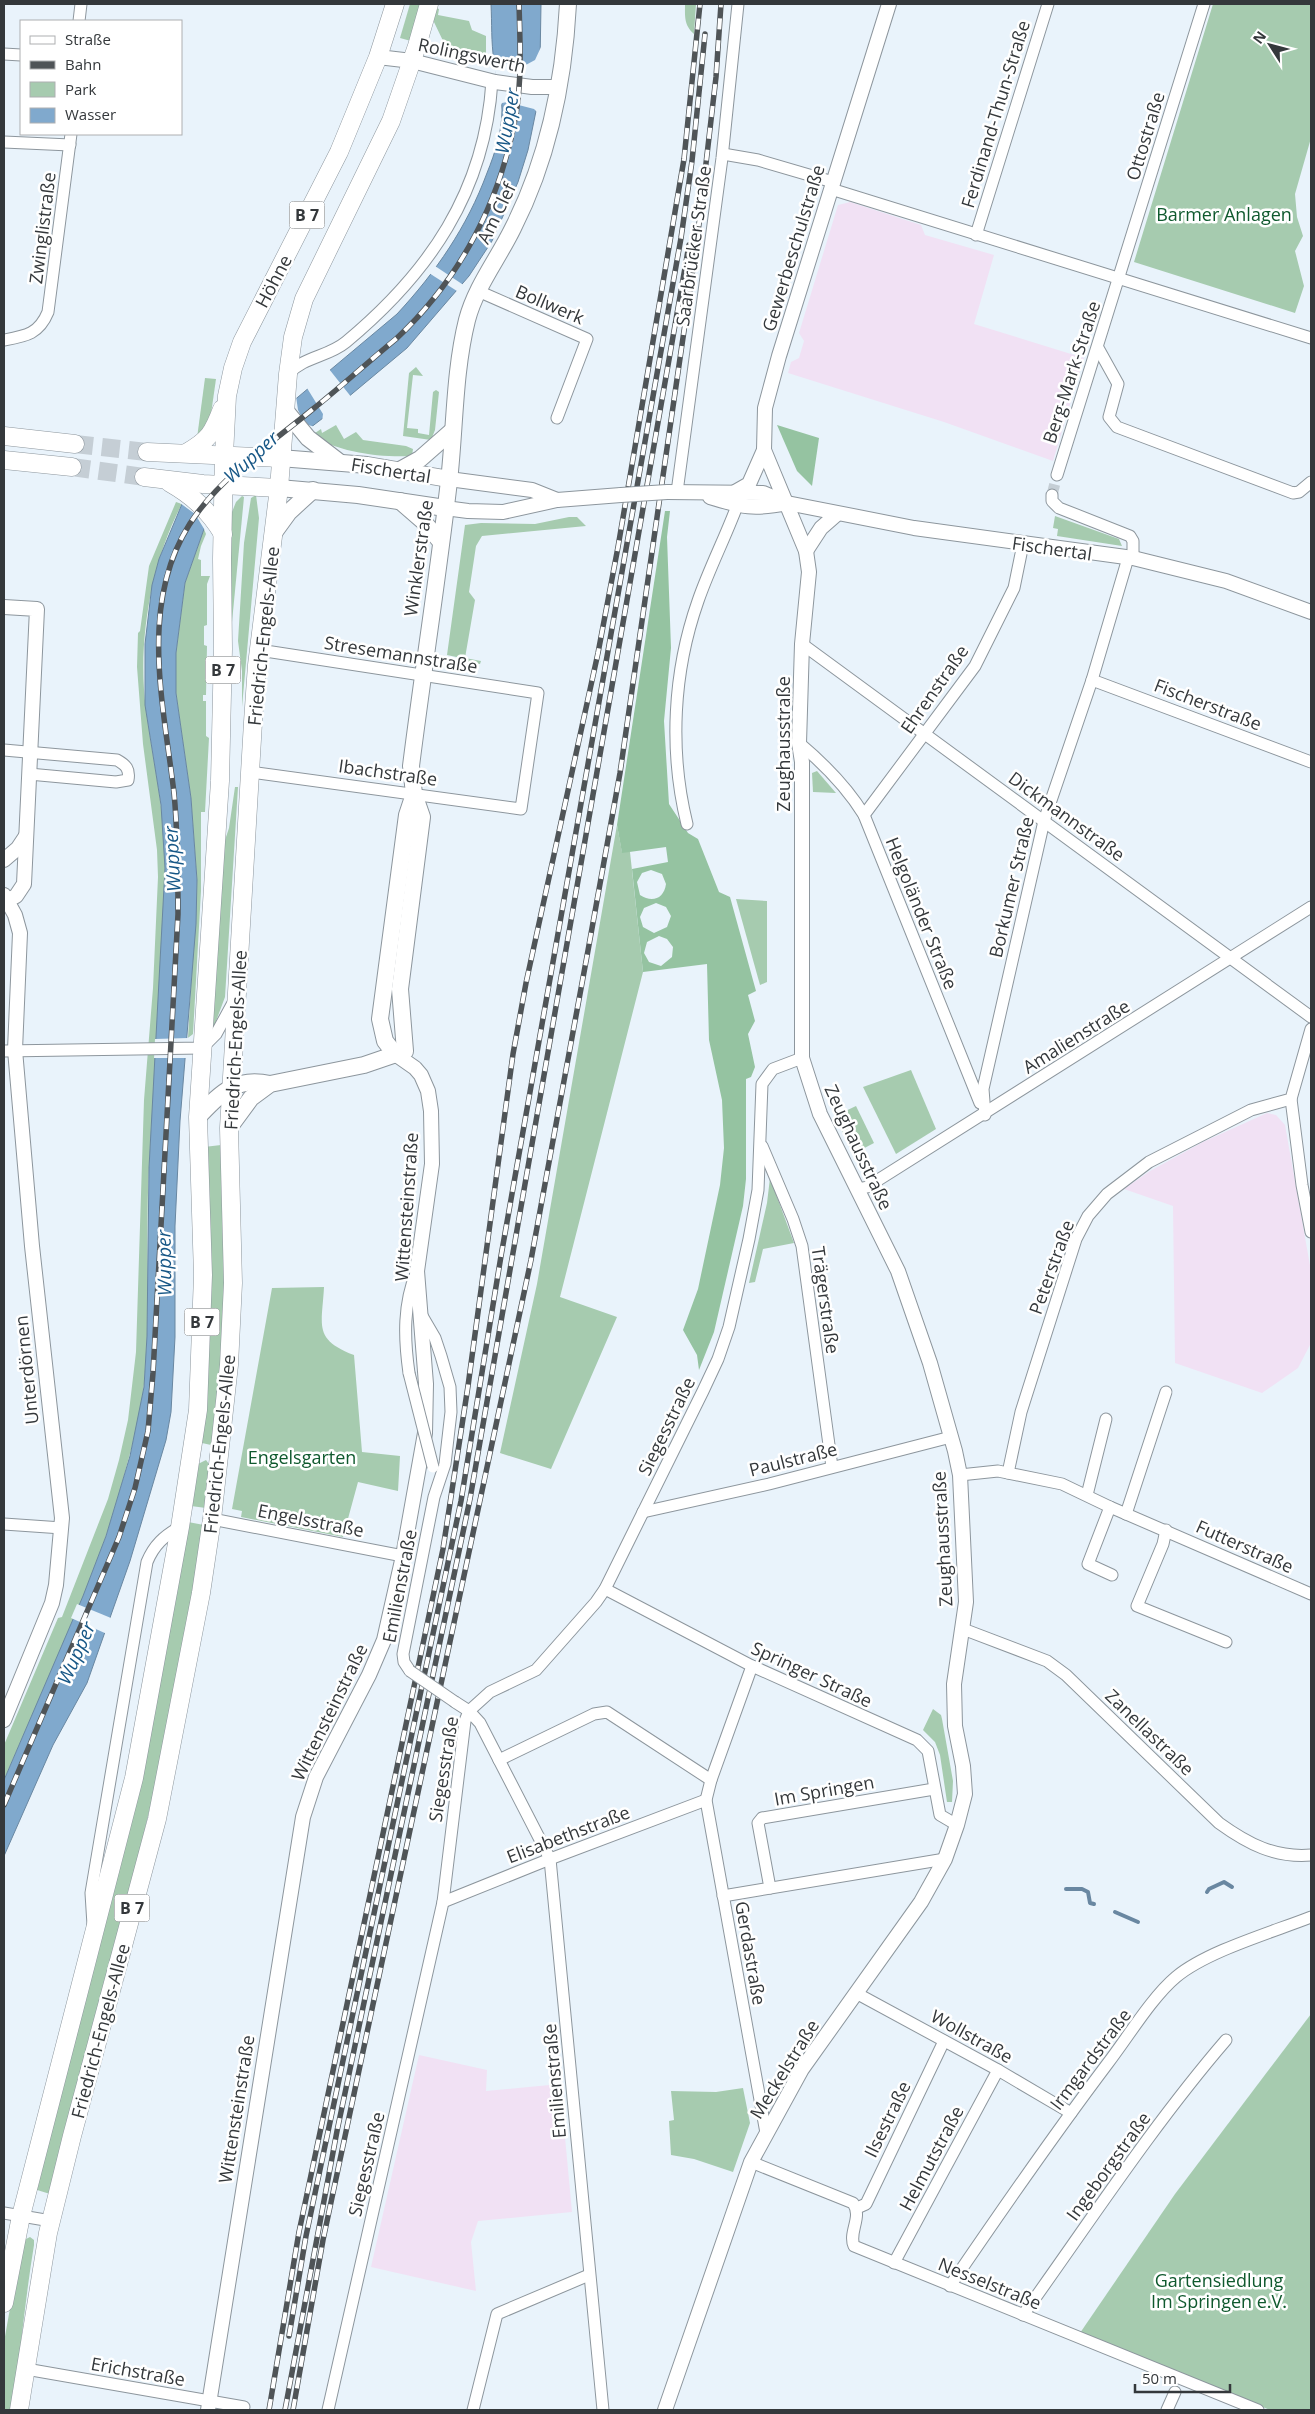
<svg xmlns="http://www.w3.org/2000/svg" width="1315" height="2414" font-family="'Open Sans',sans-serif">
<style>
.education{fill:#f1e1f4}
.green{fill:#a6cbaf}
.forest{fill:#95c3a1;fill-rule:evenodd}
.water{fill:#80a9cd;stroke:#6987a1}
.pier{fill:#e9f3fb}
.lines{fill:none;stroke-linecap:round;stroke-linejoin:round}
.stream{stroke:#6987a1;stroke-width:4}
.minor-tunnel{stroke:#c5ced5;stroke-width:11;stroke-dasharray:11 5.5;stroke-linecap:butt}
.primary-tunnel{stroke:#c5ced5;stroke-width:18;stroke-dasharray:18 9;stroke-linecap:butt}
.minor-casing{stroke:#8d969d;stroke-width:13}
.tertiary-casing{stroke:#8d969d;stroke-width:16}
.secondary-casing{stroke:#8d969d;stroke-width:18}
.primary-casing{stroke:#8d969d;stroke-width:19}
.minor{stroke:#fff;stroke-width:11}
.tertiary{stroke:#fff;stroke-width:14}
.secondary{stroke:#fff;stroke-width:16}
.primary{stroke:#fff;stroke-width:18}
.rail-casing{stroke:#4f5457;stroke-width:5.5}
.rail{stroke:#fff;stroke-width:4;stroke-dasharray:11;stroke-linecap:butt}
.minor-bridge-casing{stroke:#8d969d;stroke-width:13;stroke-linecap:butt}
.tertiary-bridge-casing{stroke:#8d969d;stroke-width:16;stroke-linecap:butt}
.minor-bridge{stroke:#fff;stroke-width:11}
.tertiary-bridge{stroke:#fff;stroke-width:14}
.labels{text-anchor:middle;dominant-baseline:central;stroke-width:5;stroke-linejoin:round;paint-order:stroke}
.shield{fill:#fff;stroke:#717476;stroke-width:1}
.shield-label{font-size:16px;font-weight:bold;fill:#34383b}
.street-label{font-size:18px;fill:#34383b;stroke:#fff}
.park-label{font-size:18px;fill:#0f592e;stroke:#fff}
.water-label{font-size:19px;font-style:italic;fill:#175786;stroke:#fff}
</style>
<rect width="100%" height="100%" fill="#e9f3fb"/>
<!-- education -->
<g class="education">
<path d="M850,202l71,23 4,10 69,20 -20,69 110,34 -31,103 -109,-39 -156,-49 3,-11 8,-4 5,-17 -5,-8 39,-128z"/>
<path d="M1267,1113l9,2 9,10 26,146v72l-13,25 -36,25 -87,-30 -2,-157 -49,-17 26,-18 53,-29z"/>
<path d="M419,2055l68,15 -1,21 74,-7 12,128 -94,9 -7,21 5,49 -105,-24z"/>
</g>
<!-- green -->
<g class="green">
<path d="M410,4h11l-10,37 -11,-3z"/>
<path d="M685,4h11l-2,30c-10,-9 -9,-17 -9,-30z"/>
<path d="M1213,4h98v134l-16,56 2,23 6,19 -8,15 9,35 -9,27 -161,-51z"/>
<path d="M436,8l3,1 -1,6 31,6 3,9 14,6v24l-33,-9 -7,-4 -13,-27z"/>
<path d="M416,367l7,9 -10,-1 -6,53 11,1v4l11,2 4,-43 3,-2 3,2 -4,38 -4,10 -28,-4 6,-63z"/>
<path d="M205,378l11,1 -6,42 -13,17z"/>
<path d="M336,425l8,14 12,-7 7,8 43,6 7,3 -1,7c-30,2 -76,-4 -100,-21l9,-6 1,4z"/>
<path d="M256,495l3,23 -17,189v-36l-4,-30 6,-98 7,-45z"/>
<path d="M242,496l2,1 -14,146v-126l6,-15z"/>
<path d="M176,502l6,2c-31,58 -45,139 -36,205 7,54 20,108 20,163 0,98 -11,197 -17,295 -4,72 2,145 -5,217 -3,28 -10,56 -18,84 -27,108 -78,209 -122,312v-35l54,-127 4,-1 46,-118 11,-39 9,-40 8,-68 8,-252 9,-112 5,-111 -1,-27 -14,-106 -6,-77 1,-34 2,-2 9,-65z"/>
<path d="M1055,516l64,23 3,7 -65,-10 1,-7 -5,-1z"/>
<path d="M569,517h8l9,9 -104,10 -6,10 -7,46 6,8 -10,58 16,3 -1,3 -18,-2 -1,-4 -14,-3 18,-130 16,-2 54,1z"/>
<path d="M204,529l2,5 -5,12 -3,13 3,1v16h9l-3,8v41l-3,1v19l3,1 -1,49h-3v6h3v35l3,2 -4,74h-4v79l-8,143 -5,4 9,-158 -6,-82 -15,-105v-40l9,-70z"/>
<path d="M817,771l19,22 -23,-1 -1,-19z"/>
<path d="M235,787h3l-13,210 -13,35 10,-183 7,-21z"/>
<path d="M617,825l5,27h8l13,120 -83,325 57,20 -66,152 -51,-16 37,-169z"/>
<path d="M736,899l31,2v81l-7,3z"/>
<path d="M911,1070l25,59 -40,25 -33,-67z"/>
<path d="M856,1106l18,37 -21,11 -18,-38z"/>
<path d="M221,1145l5,121 -5,100 -8,78 -2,1 -9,-2 2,-296z"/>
<path d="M770,1178l24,65 -31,6 -8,33 -6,1 18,-80z"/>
<path d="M324,1287c-2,39 -11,52 30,68l8,97 38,4 -2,35 -40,-9 -15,55 -102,-20 1,-6 -10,-2 40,-221z"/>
<path d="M206,1460l6,8 -6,40 -15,-2 7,-42z"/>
<path d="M188,1522l16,3c-12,76 -25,151 -41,226 -33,149 -74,296 -113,443l-16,-5 113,-444z"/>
<path d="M933,1709l8,6 1,4 11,62 -1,21h-5l-7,-47 -5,-13 -12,-12z"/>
<path d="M1311,2014v396h-41l-190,-77 95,-139z"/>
<path d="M743,2088l7,35 -17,49 -39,-13 -23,-4 -2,-34 5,-1 -3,-29 45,1z"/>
<path d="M30,2237l4,3v5c-9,55 -14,110 -21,165h-9v-68l18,-101z"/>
</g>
<!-- forest -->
<g class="forest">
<path d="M777,425l42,13 -7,48 -15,-15z"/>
<path d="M665,511h5l-3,26 4,111 -7,73 5,83 19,29 10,6 21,53 11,5 26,94 -8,4 7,26 -7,13 7,33 -4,10 -5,2v100l-3,27 -29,126 -15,38 -2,-15 -14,-25 15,-41 22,-104 4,-37 -2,-48 -13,-60 -2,-76 -64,8 -11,-103 36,-7 -2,-15 -44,6 -5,-28zM651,870l11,4 4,10c-2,15 -14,19 -26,11l-3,-13 5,-9zM656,903l10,4 5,9 -4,11 -13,6 -11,-6 -3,-10 4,-9zM659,936l8,3 6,8 -1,10 -11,9 -12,-4 -5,-9 3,-11z"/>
</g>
<!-- water -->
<path class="water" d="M491,4h50l-1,59 -4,48 -8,39 -10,32 -26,59 -23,35 -62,72 -84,70 -77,59 -30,34 -12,18 -19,54 -9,70v40l15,105 6,82 -1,44 -16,197 -5,105v111l-4,75 -5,28 -36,121 -43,122 -34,62 -49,111v-76l79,-184 23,-60 24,-80 14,-69 3,-51 2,-168 16,-300 -4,-63 -16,-100v-61l7,-59 7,-26 23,-55 23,-29 192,-161c39,-42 70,-87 90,-141 8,-20 15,-41 15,-63 0,-16 -6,-33 -8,-49 -3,-19 -2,-38 -3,-57z"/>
<!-- pier -->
<g class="pier">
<path d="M541,47l1,16 -4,50 -4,-4 -27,-7 -5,1 -3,6 -5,-48 28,6 13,-7z"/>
<path d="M435,266l30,20 -5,7 -31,-20z"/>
<path d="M329,369l23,29 -30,24 1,-8 -16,-26z"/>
<path d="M296,396l2,14 7,14 10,3 -68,52 -17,16 -24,37 -11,-18 -15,-11 23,-29 27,-26z"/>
<path d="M191,1036l-2,22h-35l1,-19 33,-1z"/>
<path d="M77,1604l34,14 -4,16 -36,-16z"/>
</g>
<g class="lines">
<!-- stream -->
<g class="stream">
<path d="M1066,1889h16l6,3 2,11 4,1"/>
<path d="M1207,1892l2,-3 15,-7 8,5"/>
<path d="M1115,1912l23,10"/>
</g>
<!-- minor-tunnel -->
<path class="minor-tunnel" d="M1052,495l5,-20"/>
<!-- primary-tunnel -->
<g class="primary-tunnel">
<path d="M75,444l72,8"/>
<path d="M72,467l72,10"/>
</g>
<defs>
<g id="minor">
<path d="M79,21l2,-17"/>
<path d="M4,54l17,1"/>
<path d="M4,142l66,3"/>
<path d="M723,154l35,6 75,22"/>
<path d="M831,189l480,149"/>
<path d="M976,235l72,-231"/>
<path d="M478,291l109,48 -30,79"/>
<path d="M4,340c22,-4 35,-6 44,-28l23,-178"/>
<path d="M1098,348l20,36 -9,33 8,10 176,66 6,-1 12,-10"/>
<path d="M288,374c17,-18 40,-17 58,-32 83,-69 139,-150 146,-261"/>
<path d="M1057,475l147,-471"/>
<path d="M677,492l45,-334 16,-154"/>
<path d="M1052,495v6l7,7 71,28 3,5v17"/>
<path d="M802,644l509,373"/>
<path d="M1092,680l219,82"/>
<path d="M799,743c25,21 48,44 65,72l116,288"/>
<path d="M4,750l113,10c9,5 13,9 11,20l-12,2 -87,-8"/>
<path d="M250,772l271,37 17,-116 -279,-43"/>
<path d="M864,815l111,-149 39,-78 9,-44"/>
<path d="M687,824c-18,-73 -14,-152 11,-223 11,-32 27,-63 39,-95"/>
<path d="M4,1051l198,-3 14,-14 17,-31"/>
<path d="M1291,1099l11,86 9,47"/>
<path d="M985,1115l-2,-26 61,-268 48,-141 36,-122"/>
<path d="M762,1146l31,73 9,27 30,221"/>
<path d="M858,1189l9,-2 444,-280"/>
<path d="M409,1373c-5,-35 -6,-70 8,-102"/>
<path d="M1008,1473l13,-61 55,-173 12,-23 19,-22 42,-32 102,-52 40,-11 20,-70"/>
<path d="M960,1475l38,-4 64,13 48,23 201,87"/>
<path d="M1087,1495l19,-76"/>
<path d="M1110,1507l-22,57 24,11"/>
<path d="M643,1512l126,-28 182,-47"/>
<path d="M1126,1514l40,-122"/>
<path d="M212,1519l191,37"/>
<path d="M4,1524l58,4"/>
<path d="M1166,1530l-3,14 -26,62 89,36"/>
<path d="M605,1589l147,77 165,74 11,11 12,64 17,10"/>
<path d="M963,1629l84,32 19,14 153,148c29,21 56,35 92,32"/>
<path d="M752,1666l-41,114 -5,20 60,333"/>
<path d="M410,1671l-6,-9 -1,-8 31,-157 11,-33 6,-52 -1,-25 -9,-31 -6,-18 -14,-24"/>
<path d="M455,1702l14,9 11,12 70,136 53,551"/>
<path d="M499,1760l95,-46 13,-2 104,68"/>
<path d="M770,1888l-12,-65 4,-5 172,-29"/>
<path d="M723,1896l222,-37"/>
<path d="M443,1902l107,-43 156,-59"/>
<path d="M93,1925l-2,-32 56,-331c7,-17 17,-26 33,-35"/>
<path d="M856,1993l142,77 73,43"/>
<path d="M751,2162l102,41c10,14 -5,29 1,43l404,164"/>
<path d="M857,2208l9,-4 78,-163"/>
<path d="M4,2213l47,8"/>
<path d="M894,2263l104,-193"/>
<path d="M950,2286c51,-75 103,-150 158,-223 20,-26 44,-66 68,-86 31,-26 97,-45 135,-60"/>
<path d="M1023,2315c66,-92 129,-189 203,-275"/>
<path d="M26,2369l218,38"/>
<path d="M328,2410l115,-508 22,-181 4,-10 21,-19 46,-22 60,-68 9,-13 98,-198 15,-32 11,-32 20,-88 9,-49 4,-106 11,-15 29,-11"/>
<path d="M473,2410l24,-96 92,-39"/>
<path d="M1167,2410l8,-18"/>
</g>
<g id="tertiary">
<path d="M378,57l34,4 83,21 37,5h27"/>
<path d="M449,479l83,11 25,10"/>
<path d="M667,492l96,1 24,10 127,25 219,30 93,23 85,31"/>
<path d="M735,492l14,-8 15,-34"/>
<path d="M710,497c32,10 44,13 77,6"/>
<path d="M445,508l23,3 35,1 54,-12 64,-5"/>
<path d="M806,551l15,-23 16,-14"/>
<path d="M4,607l33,2 -13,275 -8,12 -8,4"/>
<path d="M4,860l14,-12 8,-12"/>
<path d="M4,895l11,20 5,18 -5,117 17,196 30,272 -6,67 -4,18 -48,117"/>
<path d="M208,2410l95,-593 13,-40 53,-102 15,-35 19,-84 22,-123 1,-49 -9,-113 15,-107 -1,-53 -3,-20 -7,-16 -6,-7 -20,-14"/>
<path d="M665,2410l86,-248 51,-93 119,-167 24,-43 12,-34 8,-31 -2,-28 -8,-40 -1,-42 12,-82 -6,-127 -5,-24 -25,-88 -32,-92 -78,-157 -18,-56v-296l-3,-19 3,-99 7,-72 -3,-21 -42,-101 1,-42 14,-52 110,-352"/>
</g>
<g id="secondary">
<path d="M285,410l23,28 30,23"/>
<path d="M280,458l87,7 82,14"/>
<path d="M400,470l20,-11 33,-29"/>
<path d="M279,488l79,7 87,13"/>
<path d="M400,501l23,20 18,21"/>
<path d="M273,534l16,-22 24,-22"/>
<path d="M395,1054l-10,-13 -5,-22 27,-204 7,-21"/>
<path d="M198,1117c22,-23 37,-41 72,-33"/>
<path d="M229,1128l22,-30 19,-14 94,-19 41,-14 -5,-62 22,-172 -8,-23 -3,-28c12,-95 27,-190 38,-285 6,-53 5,-109 18,-161 9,-34 31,-61 46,-92 35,-69 51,-147 55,-224"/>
</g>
<g id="primary">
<path d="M4,436l71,8"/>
<path d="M147,452l133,6"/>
<path d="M186,453c23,-13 27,-20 36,-44"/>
<path d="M4,460l68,7"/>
<path d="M144,477l59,7 76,4"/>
<path d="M170,483c23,13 39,28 53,51"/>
<path d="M4,2303l17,-87 113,-438 46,-251 18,-117 5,-135 -5,-158 22,-336 3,-132 -1,-90 2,-104 3,-59 6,-28 9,-26 97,-190 39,-95 17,-53"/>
<path d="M19,2410l29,-177 24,-97 85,-317 44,-226 11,-74 17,-154 4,-82 -4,-155 24,-406 4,-57 22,-177 9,-114 5,-37 11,-38 87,-178 26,-75 12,-42"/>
</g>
</defs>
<!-- minor casing -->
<use href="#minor" class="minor-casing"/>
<!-- tertiary casing -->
<use href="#tertiary" class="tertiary-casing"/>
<!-- secondary casing -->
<use href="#secondary" class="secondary-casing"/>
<!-- primary casing -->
<use href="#primary" class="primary-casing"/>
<!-- minor -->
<use href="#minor" class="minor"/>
<!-- tertiary -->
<use href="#tertiary" class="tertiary"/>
<!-- secondary -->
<use href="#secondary" class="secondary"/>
<!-- primary -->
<use href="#primary" class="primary"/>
<defs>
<g id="rail">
<path d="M4,1805l115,-268 16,-49 13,-57 5,-58 25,-459c0,-40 0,-80 -4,-121 -11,-93 -38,-199 24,-281 31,-41 76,-71 115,-103 29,-23 56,-48 84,-71 64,-60 104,-138 119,-224 6,-36 4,-74 3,-110"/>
<path d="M289,2336l17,-100 155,-735 40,-245 180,-1018 11,-77 13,-127"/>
<path d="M269,2410l30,-178 144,-683 25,-163 45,-332 13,-71 72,-330 20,-106 66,-388 16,-155"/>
<path d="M285,2410l52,-279 133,-632 219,-1254"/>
<path d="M293,2410l30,-170 208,-980 56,-304 33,-183 77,-532 19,-164 5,-73"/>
</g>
</defs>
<!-- rail casing -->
<use href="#rail" class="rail-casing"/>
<!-- rail -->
<use href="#rail" class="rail"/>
<defs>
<g id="minor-bridge">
<path d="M409,1373l24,94"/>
<path d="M410,1671l45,31"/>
</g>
<path id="tertiary-bridge" d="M621,495l46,-3"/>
</defs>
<!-- minor-bridge casing -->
<use href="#minor-bridge" class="minor-bridge-casing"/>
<!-- tertiary-bridge casing -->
<use href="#tertiary-bridge" class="tertiary-bridge-casing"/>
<!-- minor-bridge -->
<use href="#minor-bridge" class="minor-bridge"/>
<!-- tertiary-bridge -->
<use href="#tertiary-bridge" class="tertiary-bridge"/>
</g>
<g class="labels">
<!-- shield labels -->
<g class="shield">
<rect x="289.5" y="201.5" width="35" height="27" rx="4"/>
<rect x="205.5" y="656.5" width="35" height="27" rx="4"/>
<rect x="184.5" y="1308.5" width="35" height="27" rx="4"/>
<rect x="114.5" y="1894.5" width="35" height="27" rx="4"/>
</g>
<g class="shield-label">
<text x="307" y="215">B 7</text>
<text x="223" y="670">B 7</text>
<text x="202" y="1322">B 7</text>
<text x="132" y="1908">B 7</text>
</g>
<!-- street labels -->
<g class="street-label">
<text transform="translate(472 55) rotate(12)">Rolingswerth</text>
<text transform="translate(995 114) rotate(-73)">Ferdinand-Thun-Straße</text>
<text transform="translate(1145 136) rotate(-73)">Ottostraße</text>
<text transform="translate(496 213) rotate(-64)">Am Clef</text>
<text transform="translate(42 228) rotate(-83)">Zwinglistraße</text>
<text transform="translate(693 246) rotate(-82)">Saarbrücker Straße</text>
<text transform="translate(793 248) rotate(-73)">Gewerbeschulstraße</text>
<text transform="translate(273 281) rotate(-62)">Höhne</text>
<text transform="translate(550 304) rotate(23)">Bollwerk</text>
<text transform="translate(1071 372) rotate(-72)">Berg-Mark-Straße</text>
<text transform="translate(391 470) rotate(9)">Fischertal</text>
<text transform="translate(1052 548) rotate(8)">Fischertal</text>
<text transform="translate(418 558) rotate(-82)">Winklerstraße</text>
<text transform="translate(263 636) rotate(-84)">Friedrich-Engels-Allee</text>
<text transform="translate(401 654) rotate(9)">Stresemannstraße</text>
<text transform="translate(934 689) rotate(-55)">Ehrenstraße</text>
<text transform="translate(1208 704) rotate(21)">Fischerstraße</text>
<text transform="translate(783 744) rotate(-90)">Zeughausstraße</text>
<text transform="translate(388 772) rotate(8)">Ibachstraße</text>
<text transform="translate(1067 816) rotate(36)">Dickmannstraße</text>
<text transform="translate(1011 887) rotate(-77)">Borkumer Straße</text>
<text transform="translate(922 913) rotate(68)">Helgoländer Straße</text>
<text transform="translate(1076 1036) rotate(-32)">Amalienstraße</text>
<text transform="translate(235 1040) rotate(-87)">Friedrich-Engels-Allee</text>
<text transform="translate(859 1147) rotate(65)">Zeughausstraße</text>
<text transform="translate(406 1207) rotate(-86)">Wittensteinstraße</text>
<text transform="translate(1051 1267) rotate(-70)">Peterstraße</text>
<text transform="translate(826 1300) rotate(82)">Trägerstraße</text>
<text transform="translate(26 1370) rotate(-96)">Unterdörnen</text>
<text transform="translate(666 1426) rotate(-64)">Siegesstraße</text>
<text transform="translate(219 1444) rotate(-84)">Friedrich-Engels-Allee</text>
<text transform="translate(793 1459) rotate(-14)">Paulstraße</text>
<text transform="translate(311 1520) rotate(11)">Engelsstraße</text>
<text transform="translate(942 1539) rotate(-93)">Zeughausstraße</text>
<text transform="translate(1245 1546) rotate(24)">Futterstraße</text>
<text transform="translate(399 1586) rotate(-79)">Emilienstraße</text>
<text transform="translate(812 1674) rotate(25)">Springer Straße</text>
<text transform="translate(329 1712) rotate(-64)">Wittensteinstraße</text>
<text transform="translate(1150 1732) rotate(44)">Zanellastraße</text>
<text transform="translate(443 1769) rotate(-81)">Siegesstraße</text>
<text transform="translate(824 1790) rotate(-10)">Im Springen</text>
<text transform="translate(568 1834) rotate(-21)">Elisabethstraße</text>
<text transform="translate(751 1953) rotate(80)">Gerdastraße</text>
<text transform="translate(100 2031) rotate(-75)">Friedrich-Engels-Allee</text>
<text transform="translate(972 2036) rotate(29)">Wollstraße</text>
<text transform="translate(1090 2059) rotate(-53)">Irmgardstraße</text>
<text transform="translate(784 2069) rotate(-58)">Meckelstraße</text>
<text transform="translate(554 2081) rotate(-95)">Emilienstraße</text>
<text transform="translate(236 2109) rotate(-81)">Wittensteinstraße</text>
<text transform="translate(887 2119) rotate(-64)">Ilsestraße</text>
<text transform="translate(931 2158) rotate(-62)">Helmutstraße</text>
<text transform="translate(366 2164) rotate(-77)">Siegesstraße</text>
<text transform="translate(1108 2166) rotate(-54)">Ingeborgstraße</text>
<text transform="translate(990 2283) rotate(22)">Nesselstraße</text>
<text transform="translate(138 2371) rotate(10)">Erichstraße</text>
</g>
<!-- park labels -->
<g class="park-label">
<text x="1224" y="214">Barmer Anlagen</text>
<text x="302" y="1457">Engelsgarten</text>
<text x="1219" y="2280">Gartensiedlung<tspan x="1219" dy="21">Im Springen e.V.</tspan></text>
</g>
<!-- water labels -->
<g class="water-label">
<text transform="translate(507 121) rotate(-80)">Wupper</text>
<text transform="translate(251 457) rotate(-42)">Wupper</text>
<text transform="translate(172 859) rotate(-93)">Wupper</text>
<text transform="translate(164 1263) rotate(-91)">Wupper</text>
<text transform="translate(76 1653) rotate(-66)">Wupper</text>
</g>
</g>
<!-- border -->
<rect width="1315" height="2414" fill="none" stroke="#34383b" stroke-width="10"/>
<!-- legend -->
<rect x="20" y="20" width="162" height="115" fill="#ffffff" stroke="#aeafb1"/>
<rect x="30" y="36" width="25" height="8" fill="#ffffff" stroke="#aeafb1"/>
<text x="65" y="45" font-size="15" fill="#34383b">Straße</text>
<rect x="30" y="61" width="25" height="8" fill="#4f5457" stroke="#aeafb1"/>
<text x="65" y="70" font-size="15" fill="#34383b">Bahn</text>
<rect x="30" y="82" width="25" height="15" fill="#a6cbaf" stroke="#aeafb1"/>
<text x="65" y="95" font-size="15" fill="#34383b">Park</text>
<rect x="30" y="108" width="25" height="15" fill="#80a9cd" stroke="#aeafb1"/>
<text x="65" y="120" font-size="15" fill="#34383b">Wasser</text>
<!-- north arrow -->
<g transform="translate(1270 45) rotate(306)" stroke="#ffffff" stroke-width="4" paint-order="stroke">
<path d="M0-4L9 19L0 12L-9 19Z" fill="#34383b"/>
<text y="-8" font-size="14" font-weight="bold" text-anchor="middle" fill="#34383b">N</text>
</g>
<!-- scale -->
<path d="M1135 2384v8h95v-8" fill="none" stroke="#34383b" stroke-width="2.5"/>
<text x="1142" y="2384" font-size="15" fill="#34383b" stroke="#ffffff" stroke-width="4" paint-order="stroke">50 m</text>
</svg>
